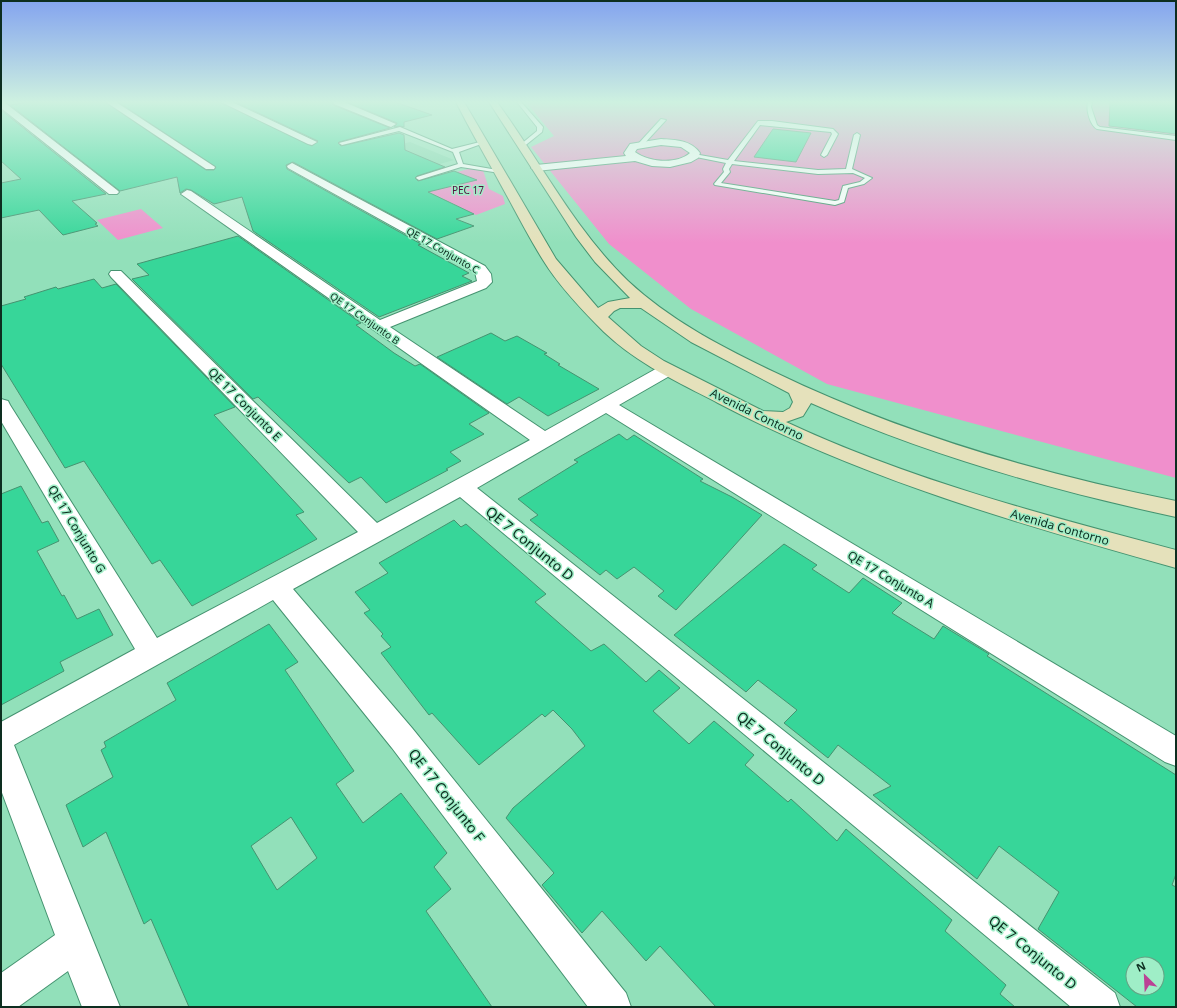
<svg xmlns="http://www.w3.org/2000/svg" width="1177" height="1008" font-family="'Noto Sans',sans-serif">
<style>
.built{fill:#80d6ad}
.green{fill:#f08fcc}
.building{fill:#37d699;stroke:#459370;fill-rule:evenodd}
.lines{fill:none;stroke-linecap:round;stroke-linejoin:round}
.lane-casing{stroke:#459370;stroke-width:2}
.street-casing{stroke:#459370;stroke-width:2}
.secondary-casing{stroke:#459370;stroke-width:2}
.lane{fill:#fff;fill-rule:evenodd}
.street{fill:#fff;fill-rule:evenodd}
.secondary{fill:#e5e1bb;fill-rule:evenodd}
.labels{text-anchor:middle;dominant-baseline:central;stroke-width:3;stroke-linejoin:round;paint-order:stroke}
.far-park-label{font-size:10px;fill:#531040;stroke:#9feec7}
.far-street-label{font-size:10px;fill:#0d2e20;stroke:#9feec7}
.street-label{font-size:12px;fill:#0d2e20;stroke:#9feec7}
.near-street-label{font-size:14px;fill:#0d2e20;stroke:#9feec7}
</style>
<rect width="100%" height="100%" fill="#92e0ba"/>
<!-- built -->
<path class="built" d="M410,142l44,18 -54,15 -42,-20z"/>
<!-- green -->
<g class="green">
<path d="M526,102h650v376l-349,-94 -136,-75 -82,-65 -78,-97 23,-11z"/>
<path d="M472,168l11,2 6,19 14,7 2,8 -29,11 -63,-31z"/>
<path d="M141,209l22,19 -45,12 -21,-20z"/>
</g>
<!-- building -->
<g class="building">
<path d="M30,102h75l101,68h8l2,-3 -98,-65h102l92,44 6,-5 -83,-39h97l1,3 57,23 -51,14 -1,1 3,3 58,-13 5,2 1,15 40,17 -28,9 -2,2 3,3 36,-10 23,9 -49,12 46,22 -18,5 18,7 -37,13 -144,-77 -7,3 1,4 134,75 -3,1 51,28 -7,3 10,5 -93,36 -126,-86 -11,-34 -28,7 -23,-14 -5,-1 -6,4 -3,-16 -57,14 -110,-86z"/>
<path d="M347,102h48l37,13 -28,7v5l-4,-1 -6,1 3,-3v-1z"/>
<path d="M1110,102h66v32l-67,-8z"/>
<path d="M1,110l105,84 -34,7 25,22 -2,1 3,2 -35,9 -24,-25 -38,8v-35l20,-4 -20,-18z"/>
<path d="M773,129l38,4 -15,29 -42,-5z"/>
<path d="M238,236l123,87 -5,2 38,28 21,13 5,-2 69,49 -20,11 15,10 -34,18 11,9 -15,8 2,1 -62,33 -25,-26 -12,6 -91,-86 -5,2 -121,-120 17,-4 -12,-11z"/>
<path d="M94,279l8,9 14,-4 119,123 -21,8 90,97 -8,3 21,24 -125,67 -32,-46 -8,4 -68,-103 -19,7 -64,-104v-58l25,-7 -2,-2 32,-10 2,2z"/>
<path d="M491,333l14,8 12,-5 30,17 -3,1 16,10 -2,1 41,24 -51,27 -29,-19 -12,7 -70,-47z"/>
<path d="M619,434l8,6 7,-5 69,44 -3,2 32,16 30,18 -86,95 -18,-14 6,-5 -30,-24 -17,12 -11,-9 -6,5 -70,-55 8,-5 -20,-16 60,-37 -4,-2z"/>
<path d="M21,486l21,37 6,-2 11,20 -22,10 25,45 2,-1 13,24 22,-10 14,26 -53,27 4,9 -63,34v-211z"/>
<path d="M454,520l7,7 5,-3 80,70 -11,8 56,49 13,-7 42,38 13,-12 21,18 -27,23 36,33 25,-23 40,34 -9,10 43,37 3,-3 46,42 9,-12 106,91 -7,11 61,54 -6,9 15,13h-299l-56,-61 -14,15 -44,-50 -20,22 -40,-48 12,-12 -48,-55 7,-10 72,-62 -13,-17 -19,-19 -8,7 -3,-3 -63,51 -47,-52 -3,2 -48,-62 10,-6 -10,-11 2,-2 -19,-21 6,-3 -15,-18 33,-19 -9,-10z"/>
<path d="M784,544l33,21 -5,4 37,24 14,-15 39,25 -10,10 42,26 9,-13 46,28 -2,2 189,119v99l-4,11 4,2v120h-39l-99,-78 21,-37 -60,-46 -22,33 -104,-84 18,-9 -53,-41 -10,13 -44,-35 13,-13 -39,-30 -12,12 -72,-57zM1133,964h24v24h-24z"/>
<path d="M269,624l29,38 -13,8 69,101 -18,13 27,39 38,-30 46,60 -13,14 17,22 -25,22 66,96h-303l-38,-88 -7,5 -38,-92 -23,15 -17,-42 47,-28 -12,-27 5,-3 -2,-5 72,-42 -9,-17zM291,817l26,41 -40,32 -26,-44z"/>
</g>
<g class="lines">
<defs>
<g id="lane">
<path d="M517,102h4l22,25 -1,5 -20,16 -2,-3 17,-14v-4z"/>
<path d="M1088,102h4l-1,5 6,18 3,2 76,9v4l-79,-11c-7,-4 -11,-19 -9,-27z"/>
<path d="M661,119l5,1 -23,25h-4v-2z"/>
<path d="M758,121h14l61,8 5,5 -11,21 -3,2 -3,-2 11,-21 -1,-2 -71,-7 -26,36 84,9 28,-1 8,-34 3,-2 3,2 -8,34 20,9 -8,6 -16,4 -4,14 -9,3 -120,-20 -1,-1 10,-12 -1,-3 3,-6 -35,-7 3,-2 34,6zM732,164l86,10 35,-1 12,5 -5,4 -17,4 -4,14 -4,1 -114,-18 9,-11 -1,-3z"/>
<path d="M400,127l52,22 32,-8v2l-25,9 4,12 40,7 -3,2 -39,-6 -42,13 -3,-2 1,-1 41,-13 -5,-12 -54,-21 -57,14 -3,-2z"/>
</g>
<g id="street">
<path d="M1,102h3l113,88 2,2 -2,2h-8l-108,-86z"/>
<path d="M106,102h10l99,65 -1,2h-8z"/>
<path d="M221,102h11l85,40 -5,3 -4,-1z"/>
<path d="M333,102h11l52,22 -5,3 -3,-1 -54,-22z"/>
<path d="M661,139c15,1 30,1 39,14l-2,5 -7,4 -21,5 -18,-1 -17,-5 -99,10 -5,-3 5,-3 90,-9 -2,-3 6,-9zM661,145l20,2 9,6c-14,12 -41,9 -55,-1l2,-3z"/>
<path d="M292,163l193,103 6,8 1,8 -6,6 -96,39 155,104 116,-65 6,-1 6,1 3,4 -3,4 -54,31 557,331v30l-11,-4 -559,-349 -129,75 638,505 5,14h-49l-611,-510 -167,92 119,139 214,265 5,14h-43l-196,-259 -119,-148 -259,145 106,262h-38l-14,-36 -50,36h-17v-34l54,-38 -54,-145v-68l134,-73 -134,-228v-22l7,2 2,4 147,233 201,-106 -247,-255 -2,-3 2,-3h10l256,252 153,-83 -349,-246 6,-4 4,1 189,129 97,-39 -2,-9 -187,-104 -1,-2z"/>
</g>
<path id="secondary" d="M456,102h8l92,157 42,49 10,-6 22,-4 -35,-36 -19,-25 -87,-135h8c43,59 78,128 131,179 43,40 94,66 146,91 128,62 263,101 402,129v16c-126,-27 -248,-62 -365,-114l-8,13 -17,6c124,58 258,93 390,128v18c-157,-44 -313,-89 -458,-165 -40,-21 -80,-39 -114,-71 -22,-22 -45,-46 -61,-72 -15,-24 -28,-50 -42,-75 -15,-28 -31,-55 -45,-83zM620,308h21l50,34 98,51 4,9 -3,6 -7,4 -20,-1 -99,-50 -23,-15 -33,-29 6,-6z"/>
</defs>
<!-- lane casing -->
<use href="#lane" class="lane-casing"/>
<!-- street casing -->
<use href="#street" class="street-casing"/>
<!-- secondary casing -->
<use href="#secondary" class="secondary-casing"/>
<!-- lane -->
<use href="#lane" class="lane"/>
<!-- street -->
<use href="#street" class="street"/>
<!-- secondary -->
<use href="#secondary" class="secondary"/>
</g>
<!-- sky -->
<linearGradient id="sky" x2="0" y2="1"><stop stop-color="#84a4ef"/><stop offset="0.42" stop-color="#cef1e0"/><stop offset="1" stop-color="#cef1e0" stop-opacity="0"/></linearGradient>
<rect width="1177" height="243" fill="url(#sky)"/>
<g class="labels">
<!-- far-park labels -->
<g class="far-park-label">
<text x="468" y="190">PEC 17</text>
</g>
<!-- far-street labels -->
<g class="far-street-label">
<text transform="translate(443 250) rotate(30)">QE 17 Conjunto C</text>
<text transform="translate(365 318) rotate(35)">QE 17 Conjunto B</text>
</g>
<!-- street labels -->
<g class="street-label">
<text transform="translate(245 404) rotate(45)">QE 17 Conjunto E</text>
<text transform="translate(757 414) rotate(26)">Avenida Contorno</text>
<text transform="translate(1060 527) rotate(16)">Avenida Contorno</text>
<text transform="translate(77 529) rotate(59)">QE 17 Conjunto G</text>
<text transform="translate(891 579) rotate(31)">QE 17 Conjunto A</text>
</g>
<!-- near-street labels -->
<g class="near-street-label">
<text transform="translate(530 543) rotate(39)">QE 7 Conjunto D</text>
<text transform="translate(781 748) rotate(39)">QE 7 Conjunto D</text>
<text transform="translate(447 795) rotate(52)">QE 17 Conjunto F</text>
<text transform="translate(1033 952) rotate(39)">QE 7 Conjunto D</text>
</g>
</g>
<!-- border -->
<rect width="1177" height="1008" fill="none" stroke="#0d2e20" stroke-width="4"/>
<!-- north arrow -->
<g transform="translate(1145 976) rotate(336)"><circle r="19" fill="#9feec7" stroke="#65a184"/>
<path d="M0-3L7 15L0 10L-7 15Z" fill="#bb4295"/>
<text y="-6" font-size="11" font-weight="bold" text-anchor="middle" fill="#0d2e20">N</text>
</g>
</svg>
